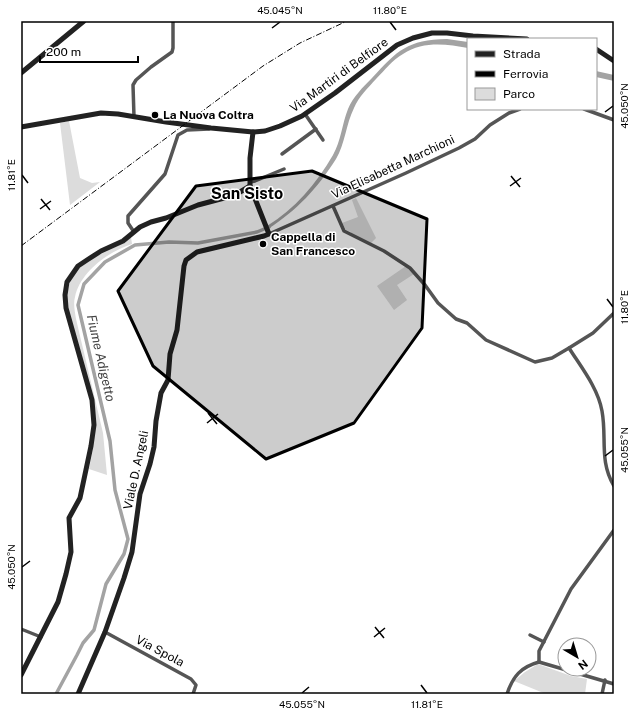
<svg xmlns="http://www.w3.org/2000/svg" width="635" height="715" font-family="'Public Sans',sans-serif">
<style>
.green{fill:#dcdcdc}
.water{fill:#a3a3a3}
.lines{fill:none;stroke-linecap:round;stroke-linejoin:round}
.canal{stroke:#a3a3a3;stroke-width:3.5}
.street{stroke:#555;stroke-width:3.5}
.secondary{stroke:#222;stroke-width:5}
.rail{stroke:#000;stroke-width:1;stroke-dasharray:6 2 1 2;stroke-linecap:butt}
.marked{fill:#000;fill-opacity:0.2;stroke:#000;stroke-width:3;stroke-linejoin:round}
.ticks{fill:none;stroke:#000;stroke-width:1.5}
.poi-dot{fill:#000;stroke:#fff;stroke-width:1.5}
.labels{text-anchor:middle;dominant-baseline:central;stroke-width:3;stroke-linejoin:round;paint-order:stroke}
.street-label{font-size:12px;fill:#000;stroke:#fff}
.poi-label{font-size:12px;font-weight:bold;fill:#000;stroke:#fff;text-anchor:start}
.water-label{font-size:13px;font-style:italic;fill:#444;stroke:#fff}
.district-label{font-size:16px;font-weight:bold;fill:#000;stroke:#fff}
.neatline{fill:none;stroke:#000;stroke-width:1.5}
.ticks-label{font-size:10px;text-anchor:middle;fill:#000}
</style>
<rect width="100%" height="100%" fill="#fff"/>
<!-- green -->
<g class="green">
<path d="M69,121l11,57 12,5 8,-1 -30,23 -10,-82z"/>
<path d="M356,198l20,40 -7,7 -18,-10v-3l-5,-2 -4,-7 16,-6 -6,-17z"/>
<path d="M131,237l1,7c-23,7 -52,28 -57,53 -2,7 0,15 1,22l27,114 4,42 -18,-6 4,-20 -1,-41 -24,-97 -2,-14 6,-23 17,-14 28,-14z"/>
<path d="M406,266l8,8 -17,11 10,15 -13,10 -17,-24z"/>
<path d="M538,664l33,12 16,3 -2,15h-39l-32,-13 11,-9z"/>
</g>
<!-- water -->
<g class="water">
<path d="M447,39l21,3v6c-22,-4 -45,-7 -65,6 -11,6 -18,16 -27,25 -8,9 -17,17 -22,29 -8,16 -9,36 -18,51 -19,30 -39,51 -68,70l-1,-3c28,-17 49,-42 66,-71 8,-14 9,-31 15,-46 5,-12 15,-22 24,-31 26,-28 35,-38 75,-39z"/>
<path d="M596,71l18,4v6l-18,-4z"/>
</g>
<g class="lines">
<!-- canal -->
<path class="canal" d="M56,694l21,-39 6,-12 11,-13 12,-46 18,-30 4,-15 -13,-49 -5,-49 -32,-136 6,-21 21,-22 30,-17 34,-3 29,1 59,-11 12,-5"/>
<!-- street -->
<g class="street">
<path d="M584,109l30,11"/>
<path d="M305,114l18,26"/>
<path d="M134,117l-1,-32 3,-5 15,-13 21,-15 1,-4v-27"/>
<path d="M282,154l34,-25"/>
<path d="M250,182l5,-1 29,-12"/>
<path d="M333,206l11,25 40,20 26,17 15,17 13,18 18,16 11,4 19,17 49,22 17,-4 17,-10 24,-15 21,-20"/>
<path d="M134,232l-6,-9v-7l37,-42 13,-39 9,-5 22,-1"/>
<path d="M269,234l137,-61 53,-25 16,-9 15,-14 19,-12 11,-4"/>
<path d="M569,348c12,19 29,40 33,63 5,27 -3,50 12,75"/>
<path d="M21,629l20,8"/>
<path d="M105,632l86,47 5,6 -3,9"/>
<path d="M530,635l14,7"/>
<path d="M539,662v-11l32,-62 43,-59"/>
<path d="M539,662l75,22"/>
<path d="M507,694c6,-18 14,-27 32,-32"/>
<path d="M602,694l3,-14"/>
</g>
<!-- secondary -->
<g class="secondary">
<path d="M596,49l18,12"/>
<path d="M21,73l63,-52"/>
<path d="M21,127l80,-14 17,1 48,8 45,6 42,4 12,-1 15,-5 22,-10 33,-23 62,-48 16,-7 19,-5h15l26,3 54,3"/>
<path d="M21,675l37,-73 8,-28 5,-22 -2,-34 11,-20 11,-52 3,-21 -2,-25 -26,-92 -1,-13 2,-13 11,-16 9,-6 14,-9 22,-10 17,-14 11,-5 15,-4 32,-13 30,-8 12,-5 10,-6"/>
<path d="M78,694l27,-62 19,-54 8,-26 8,-58 10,-30 4,-17 2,-26 5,-28 7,-13 2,-26 7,-24 7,-64 2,-6 11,-8 67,-16 5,-2 -19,-48v-28l3,-26"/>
</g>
<!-- rail -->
<g class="rail">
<path d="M611,21l3,1"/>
<path d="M21,246l242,-180 37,-23 47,-22"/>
</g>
</g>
<!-- marked area -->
<path class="marked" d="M312,171l115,48 -5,109 -68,95 -88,36 -113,-93 -35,-75 78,-105z"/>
<!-- ticks -->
<path class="ticks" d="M390,22l6,8M272,28l8,-6M605,112l8,-6M22,175l6,8M511,176l9,11M510,186l11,-8M41,199l9,11M40,209l11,-8M607,299l6,8M208,413l9,11M207,423l11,-9M605,456l8,-6M22,567l8,-6M375,627l9,11M374,637l11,-9M421,685l6,8M302,693l7,-6"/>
<!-- markers -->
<g class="poi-dot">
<circle cx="155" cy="115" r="4"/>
<circle cx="263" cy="244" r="4"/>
</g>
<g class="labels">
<!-- street labels -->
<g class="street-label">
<text transform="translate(339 75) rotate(-36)">Via Martiri di Belfiore</text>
<text transform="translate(393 167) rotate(-25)">Via Elisabetta Marchioni</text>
<text transform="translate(136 470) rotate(-78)">Viale D. Angeli</text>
<text transform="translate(160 651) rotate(28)">Via Spola</text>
</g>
<!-- poi labels -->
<g class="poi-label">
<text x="163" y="115">La Nuova Coltra</text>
<text x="271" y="237">Cappella di<tspan x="271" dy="14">San Francesco</tspan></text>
</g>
<!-- water labels -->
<g class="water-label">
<text transform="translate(101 358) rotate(77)">Fiume Adigetto</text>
</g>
<!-- district labels -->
<g class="district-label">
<text x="247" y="193">San Sisto</text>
</g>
</g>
<!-- border -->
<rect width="635" height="715" fill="none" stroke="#ffffff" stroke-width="44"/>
<!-- legend -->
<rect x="467" y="38" width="130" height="72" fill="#ffffff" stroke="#999999"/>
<rect x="475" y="51" width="20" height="6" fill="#222222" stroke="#999999"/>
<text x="503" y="58" font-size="12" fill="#000000">Strada</text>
<rect x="475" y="71" width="20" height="6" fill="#000000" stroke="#999999"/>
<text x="503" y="78" font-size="12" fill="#000000">Ferrovia</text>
<rect x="475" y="88" width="20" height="12" fill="#dcdcdc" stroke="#999999"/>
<text x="503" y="98" font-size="12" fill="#000000">Parco</text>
<!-- north arrow -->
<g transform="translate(577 657) rotate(142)"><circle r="19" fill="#ffffff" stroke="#999999"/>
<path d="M0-3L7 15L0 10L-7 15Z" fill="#000000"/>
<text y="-6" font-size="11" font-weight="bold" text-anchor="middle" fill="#000000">N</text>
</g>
<!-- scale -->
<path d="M40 56v6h98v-6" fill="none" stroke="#000000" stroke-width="2"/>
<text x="46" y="56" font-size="12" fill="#000000" stroke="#ffffff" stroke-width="3" paint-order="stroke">200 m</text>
<rect x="22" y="22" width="591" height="671" class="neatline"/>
<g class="ticks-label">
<text x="280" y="14">45.045°N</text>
<text x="390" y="14">11.80°E</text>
<text transform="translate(624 106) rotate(-90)" y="4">45.050°N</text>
<text transform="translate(11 175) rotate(-90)" y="4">11.81°E</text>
<text transform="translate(624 307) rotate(-90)" y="4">11.80°E</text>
<text transform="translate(624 450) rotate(-90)" y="4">45.055°N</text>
<text transform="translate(11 567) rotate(-90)" y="4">45.050°N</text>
<text x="302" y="708">45.055°N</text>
<text x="427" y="708">11.81°E</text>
</g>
</svg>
